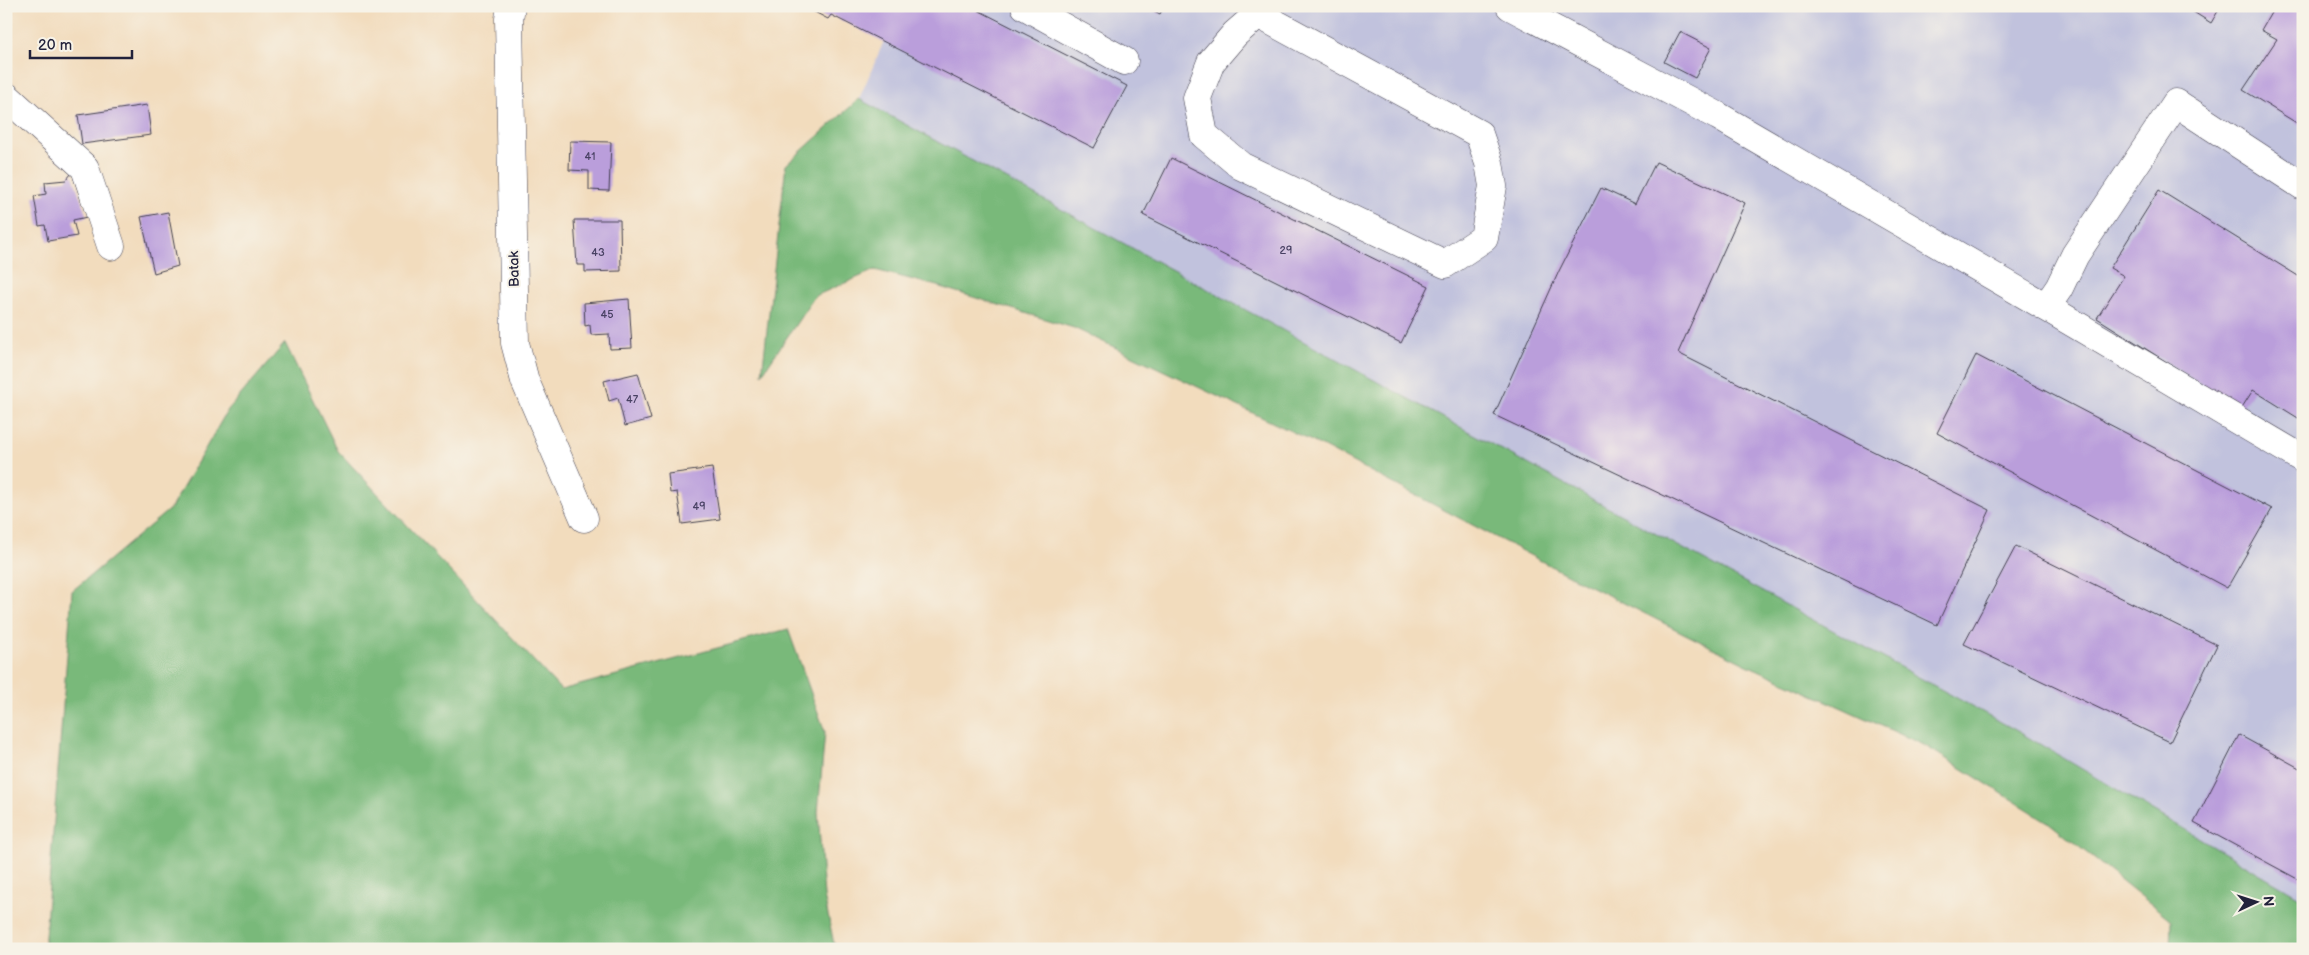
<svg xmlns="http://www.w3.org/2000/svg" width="2309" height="955" font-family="'Balsamiq Sans',sans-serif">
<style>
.industrial{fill:#c1c2dd}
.forest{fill:#79b97a;stroke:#4e6e5a}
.building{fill:#ba9edb}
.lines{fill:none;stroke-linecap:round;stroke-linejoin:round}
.minor-casing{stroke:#413e4e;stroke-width:29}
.minor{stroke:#fff;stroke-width:28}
.labels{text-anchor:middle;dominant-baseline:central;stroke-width:4;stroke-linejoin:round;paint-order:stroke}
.number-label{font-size:11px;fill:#484163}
.street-label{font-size:14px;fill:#22223b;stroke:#f7f3e8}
</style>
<rect width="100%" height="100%" fill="#f7f3e8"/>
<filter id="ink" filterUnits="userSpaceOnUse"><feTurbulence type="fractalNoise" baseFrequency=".02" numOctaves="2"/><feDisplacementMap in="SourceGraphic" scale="10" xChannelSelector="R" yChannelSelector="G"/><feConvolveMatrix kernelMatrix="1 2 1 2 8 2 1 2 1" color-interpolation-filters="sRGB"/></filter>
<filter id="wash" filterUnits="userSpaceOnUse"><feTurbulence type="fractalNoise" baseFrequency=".0096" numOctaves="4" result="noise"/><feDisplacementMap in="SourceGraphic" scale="20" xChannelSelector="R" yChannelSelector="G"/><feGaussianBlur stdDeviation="1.12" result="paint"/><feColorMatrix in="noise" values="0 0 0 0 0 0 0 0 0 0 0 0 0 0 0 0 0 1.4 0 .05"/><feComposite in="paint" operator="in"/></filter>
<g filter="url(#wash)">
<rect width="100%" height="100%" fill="#f2dcbd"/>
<!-- industrial -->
<path class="industrial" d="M899,6h1404v893l-284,-167 -1160,-633z"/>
<!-- forest -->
<g class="forest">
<path d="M859,99l1160,633 284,167v50h-133l1,-29 -123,-98 -124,-77 -179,-81 -181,-91 -244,-128 -246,-117 -137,-42 -62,-16 -60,26 -53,78 24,-209z"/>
<path d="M285,343l53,108 223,239 227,-61 37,103 -7,80 6,84 11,53h-791l28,-358 99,-83 56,-97z"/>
</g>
<g id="blocks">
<!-- building -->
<g class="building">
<path d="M803,6h167l157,80 -33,62 -263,-133 -3,4z"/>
<path d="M1145,6h19l-4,8z"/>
<path d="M2184,6h37l-10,17z"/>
<path d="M2275,6h28v121l-60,-37 34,-51 -16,-9z"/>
<path d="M1680,32l31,16 -16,30 -31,-16z"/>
<path d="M147,105l4,30 -69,9 -4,-29z"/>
<path d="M570,141l41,1 -2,49 -20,-1v-19l-20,-1z"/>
<path d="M1171,158l258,128 -28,57 -258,-128z"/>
<path d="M1656,162l89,41 -67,150 312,157 -53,115 -443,-210 65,-144 42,-83 34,16z"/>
<path d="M72,173l15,44 -14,3 4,16 -29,5 -3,-16 -6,1 -5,-30 12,-2 -1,-12 21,-2z"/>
<path d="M2159,190l144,89v142l-50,-31 -12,19 -144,-91 27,-42 -14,-8z"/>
<path d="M168,212l10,54 -24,7 -13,-56z"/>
<path d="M574,220h46l1,51 -36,1v-7h-8z"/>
<path d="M629,299l3,49 -22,1 -1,-15 -18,1 -1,-10 -5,1 -1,-23z"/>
<path d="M1976,355l296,154 -45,79 -290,-155z"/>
<path d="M638,373l13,46 -26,7 -7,-28 -9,3 -5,-20z"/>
<path d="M712,468l8,51 -38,5 -5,-32 -7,1 -2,-19z"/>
<path d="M2016,546l201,99 -47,97 -206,-98z"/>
<path d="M2239,735l64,35v112l-109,-59z"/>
</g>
</g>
</g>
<g filter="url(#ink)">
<use href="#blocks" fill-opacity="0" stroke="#413e4e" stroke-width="1"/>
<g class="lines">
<defs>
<g id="minor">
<path d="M511,6l-2,13 6,324 10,38 59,137"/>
<path d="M1025,6l99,55"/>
<path d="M1510,6l208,110 328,191 13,-19 16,-33 101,-152 127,83"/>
<path d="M1258,14l221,120 10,29 4,23 -9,52 -39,26 -204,-98 -37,-31 -7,-37 14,-36 24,-28 23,-20 4,-8"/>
<path d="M6,96l79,72 26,78"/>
<path d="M2046,307l257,152"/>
</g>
</defs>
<!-- minor casing -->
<use href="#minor" class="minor-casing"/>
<!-- minor -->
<use href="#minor" class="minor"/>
</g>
</g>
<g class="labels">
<!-- number labels -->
<g class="number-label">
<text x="590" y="156">41</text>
<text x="1286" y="250">29</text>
<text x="598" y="252">43</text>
<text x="607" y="314">45</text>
<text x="632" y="399">47</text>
<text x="699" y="506">49</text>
</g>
<!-- street labels -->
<g class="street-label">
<text transform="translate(514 269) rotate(-91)">Batak</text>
</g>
</g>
<!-- margin -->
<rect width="2309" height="955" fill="none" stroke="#f7f3e8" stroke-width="25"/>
<!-- north arrow -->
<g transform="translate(2256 902) rotate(86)" stroke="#f7f3e8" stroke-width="4" paint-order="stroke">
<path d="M0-4L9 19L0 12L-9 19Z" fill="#22223b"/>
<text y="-8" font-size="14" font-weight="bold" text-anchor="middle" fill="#22223b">N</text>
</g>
<!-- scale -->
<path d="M30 50v8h102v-8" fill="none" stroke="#22223b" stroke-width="2.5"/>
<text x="38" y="50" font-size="15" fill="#22223b" stroke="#f7f3e8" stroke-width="4" paint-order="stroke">20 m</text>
</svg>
